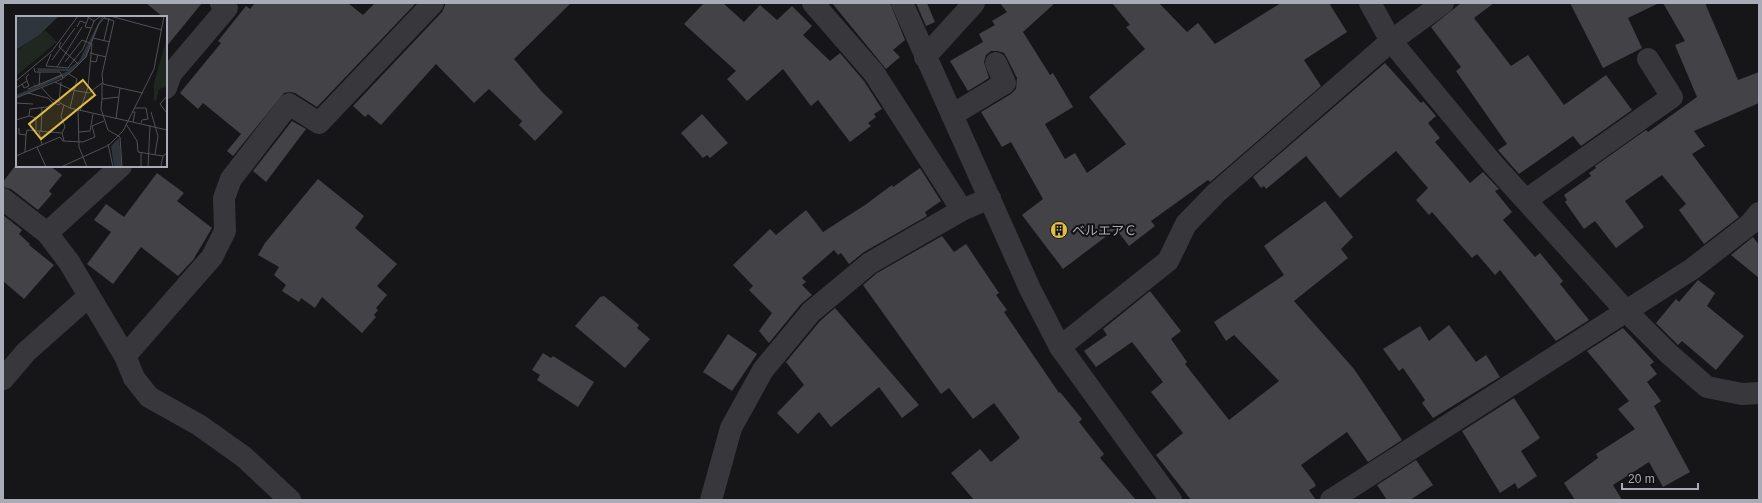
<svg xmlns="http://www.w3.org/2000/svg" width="1762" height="503" font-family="Helvetica,'Noto Sans JP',sans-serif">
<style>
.building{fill:#434347}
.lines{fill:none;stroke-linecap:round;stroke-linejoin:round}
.minor{stroke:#37373c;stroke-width:22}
.labels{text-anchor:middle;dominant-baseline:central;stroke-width:4;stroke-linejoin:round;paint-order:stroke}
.poi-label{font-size:13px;fill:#a9abb6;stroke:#111012;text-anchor:start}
.inset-road{fill:none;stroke:#515157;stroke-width:1}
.view{fill:#dfbd46;fill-opacity:0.15;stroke:#dfbd46;stroke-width:2}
.inset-edge{fill:none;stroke:#a9abb6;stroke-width:2}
</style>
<rect width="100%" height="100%" fill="#161517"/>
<!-- building -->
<g class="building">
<path d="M146,3h56l-36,44v-30h-3z"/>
<path d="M255,3h93l15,12 12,-12 40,1 -98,103 -22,-14 -5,-1 -6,1 -51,63 -6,-5 14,-17 -38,-31 -5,6 -18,-16 41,-50 -3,-2 28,-35 4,3z"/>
<path d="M446,3h125l-57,56 29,34 20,19 -28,29 -16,-16 3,-4 -33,-32 -15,14 -38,-39 -55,61 -13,-11 -3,3 -12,-11 89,-94z"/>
<path d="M704,3h19l21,19 16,-17 17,15 15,-14 20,20 -9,9 27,26 10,-8 24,28 18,28 -8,5 2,3 -8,6 3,3 -21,16 -32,-42 -7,6 -28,-37 -36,32 -20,-22 9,-8 -52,-47z"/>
<path d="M832,3h58l15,37 -12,10 7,7 -14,12z"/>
<path d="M916,3h11l8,19 -9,4z"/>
<path d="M1000,3h55l-32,29 27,43 3,-2 20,34 -28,17 20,35 10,-6 12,20 39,-29 -37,-47 56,-48 -19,-22 4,-2 -18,-22h47l28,29 11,-9 17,21 66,-41h48l18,29 -43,28 17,26 -111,96 -2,-2 -57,41 4,5 -26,20 -13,-17 -53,40 -41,-54 21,-16 -32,-57 -9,5 -21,-35 30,-18 5,-5 1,-11 -10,-20 -3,-5 -6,-2h-7l-5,4 -2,7 5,16 -21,13 -18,-30 33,-19 -4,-8 16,-9 -3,-4 15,-9z"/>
<path d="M1461,3h33l-20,15 37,48 17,-11 36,50 42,-30 26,35 -51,36 -8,-10 -54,38 -21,-24 9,-6 -51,-73 5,-4 -30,-40z"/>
<path d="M1570,3h89l-31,15 14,30 -39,20z"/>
<path d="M1663,3h42l33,77 21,-8v31l-65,28 11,15 -13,8 47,63 -35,27 -25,-34 7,-6 -24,-29 -37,26 19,26 -28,21 -21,-27 -11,8 -19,-27 2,-2 -3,-5 27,-19 -2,-3 7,-5 -1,-2 51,-36 2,2 49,-35 -22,-52 10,-4z"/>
<path d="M1385,63l36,40 2,-2 13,15 -8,7 12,15 -5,4 35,41 13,-11 16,17 -4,2 17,21 -9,8 32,37 5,-4 23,28 -3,3 29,36 -33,21 -56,-71 -5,5 -18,-21 -5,4 -40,-46 -3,3 -13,-15 12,-12 -32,-37 -56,47 -34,-42 -40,33 -2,-3 -3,2 -8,-11z"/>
<path d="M702,114l26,29 -18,15 -3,-3 -4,3 -22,-25z"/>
<path d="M292,121l14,8 -40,53 -13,-11z"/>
<path d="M15,166h35l12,9 -13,16 3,3 -14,16 -27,-21 -8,-2v-5z"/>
<path d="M920,168l21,33 -16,11 2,4 -63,36 -15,12 -8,-11 -3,2 -4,-5 -32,28 4,4 -4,3 10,10 -11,9 -32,39 -10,-12 13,-18 -23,-23 4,-4 -20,-21 37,-36 6,6 30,-25 17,22 42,-27 27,-20 1,2z"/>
<path d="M157,173l27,20 -7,8 35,27 -19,32 -15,16 -37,-29 -28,37 -26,-20 24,-32 -17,-12 12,-16 18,13z"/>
<path d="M318,179l46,37 -9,12 42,36 -20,22 10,9 -11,13 2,2 -4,5 2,2 -14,16 -40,-36 -7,11 -14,-10 -2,4 -17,-11 4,-6 -12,-10 5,-8 -21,-12 7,-12z"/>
<path d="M1325,201l28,36 -12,12 7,9 -54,43 60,68 48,71 -34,22 -21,-30 -46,33 13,17 2,4 -7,4 7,10h-125l-35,-45 27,-22 -32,-41 12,-10 -31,-40 -36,25 -12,-16 23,-16 -4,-6 47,-38 31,40 -10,8 16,23 -2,2 44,56 50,-39 -45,-46 -8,6 -12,-19 70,-47 -20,-29z"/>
<path d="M3,215l19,15 -3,4 11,10 -1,1 25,20 -30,34 -21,-18z"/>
<path d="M942,236l12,16 12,-8 33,49 -3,2 11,15 -3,2 55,81 1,-1 22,27 -3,3 25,32 -4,4 36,42h-162l-23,-27 29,-24 11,13 29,-24 -26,-35 -21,16 -24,-31 -8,6 -78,-109 14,-12z"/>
<path d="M1753,237l6,8v33l-28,-23z"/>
<path d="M1698,280l17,13 -8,13 37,30 -28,34 -34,-29 -4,4 -22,-22 20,-24 3,3z"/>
<path d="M604,296l35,29 -2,3 13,11 -25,29 -50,-42 25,-29z"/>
<path d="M835,308l84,97 -17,13 -23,-31 -48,40 -12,-15 -21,22 -21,-21 27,-28 -18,-23 34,-41z"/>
<path d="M1449,325l27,37 10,-7 14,22 -67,41 -11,-15 3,-3 -22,-32 -4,3 -16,-22 37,-23 9,15z"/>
<path d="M1623,328l31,34 -4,3 7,9 -10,8 14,19 -7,5 36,66 -27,15 -14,-25 -36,23 9,15h-47l-11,-17 34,-25 -2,-4 39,-25 -17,-20 11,-8 -42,-50z"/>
<path d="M728,334l29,20 -25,37 -29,-19z"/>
<path d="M543,353l8,5 2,-2 41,26 -16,25 -41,-27 3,-5 -8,-5z"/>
<path d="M1514,398l26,40 -19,13 16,25 -19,13 -3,-6 -15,10 -38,-62z"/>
<path d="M1416,460l17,25 -23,15h-23l-10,-15z"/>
</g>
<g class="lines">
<!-- minor -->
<g class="minor">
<path d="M813,3l61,70 88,137"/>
<path d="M902,3l128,286 30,58 111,153"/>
<path d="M1370,3l21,38 101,122 134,148 43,43 38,33 35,7 17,-1"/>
<path d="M925,57l49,-54"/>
<path d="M166,88l5,-14 56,-66 -6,-5"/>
<path d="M952,115l53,-32 -9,-20"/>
<path d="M3,199l44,34 22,29 56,94 9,22 15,19 50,28 45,32 46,43"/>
<path d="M1526,200l146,-103 -24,-38"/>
<path d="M47,233l74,-67"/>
<path d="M1060,347l108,-86 18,-37 30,-31 175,-152 52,-38"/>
<path d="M125,356l87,-99 13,-26 -1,-33 7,-19 58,-75 30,19 114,-120"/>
<path d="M3,379l23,-27 63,-56"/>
<path d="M711,500l20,-72 32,-58 48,-58 59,-49 92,-53 28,-12"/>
<path d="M1331,500l361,-231 58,-45 9,-11"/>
</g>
</g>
<!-- icons -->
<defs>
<symbol id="building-disc" viewBox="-11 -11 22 22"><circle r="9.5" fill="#dfbd46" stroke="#111012"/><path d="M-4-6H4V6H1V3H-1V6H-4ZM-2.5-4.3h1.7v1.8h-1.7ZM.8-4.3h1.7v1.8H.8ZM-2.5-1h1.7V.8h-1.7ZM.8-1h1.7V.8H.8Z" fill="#111"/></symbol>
</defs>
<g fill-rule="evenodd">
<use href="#building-disc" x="1049" y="220" width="20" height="20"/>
</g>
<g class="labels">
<!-- poi labels -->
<g class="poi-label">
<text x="1072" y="230">ベルエアＣ</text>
</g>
</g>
<!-- overview -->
<g transform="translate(16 16)">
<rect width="151" height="151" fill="#161517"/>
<path d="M29,14l12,12 -41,34v-25zM151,21v50l-8,2 -3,12 -2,-1v-17z" fill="#202721"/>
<path d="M0,0h43l-20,19 -23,15zM86,0h3l-4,5 -15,36 -19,18 -51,23v-3l19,-8 -3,-6 4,5 32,-15h-30l-1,-3 31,1 11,-8zM103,122l3,29h-8l-3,-21z" fill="#2f353c"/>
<path class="inset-road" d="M70,0l8,5 7,-5M73,0l-4,11 6,1M94,0l52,14M88,2l10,3 -12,53 1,10 17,4 -4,31M61,11l3,-6 6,2M77,22l17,4M88,24l5,-22M74,37l16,4M35,38l-5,12 22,2 6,-8 -15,-13 2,-5M36,44l23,-32M74,45l6,1 2,-7M49,46l17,-22 10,4 -4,43 -8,24M63,49l-5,-5 9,-11 11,-28M41,51l25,-40M18,52l1,4h25l3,6M53,58l8,5 -7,29M0,65l36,-30 26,-35M39,66l17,8 17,3 13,-10v16M6,68l2,4 5,-2 -2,-5M23,69l1,-13M25,71l11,12 18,9 58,13M0,72l11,-7 -1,-4 3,-3M104,72l23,5M12,73l34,-14M12,77l20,5 5,5M151,80l-7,8 7,9M103,81l-17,2 -1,10 7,21 12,7 2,30M0,82l46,-19 11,-9 13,-13 12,-32 8,-9M43,86l2,-20M0,87l17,1M48,89l-3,11 4,11 -3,6 2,8M119,92h11l2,11 -6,1 -1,3M62,94l1,37 8,20M116,96h3l-2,10M135,96l7,24 -3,18M13,100l7,2v12M0,104l13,-4 1,-7 17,-2 6,-4 7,2M112,105l39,9M110,108l11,17 1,11 25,4 4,-3M3,112v6l7,1 1,-5 35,3M23,115l3,14M25,116l1,-25M63,116l11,-1 3,-17M92,128l5,23M21,131l9,20M9,136l1,-17M0,140l44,-19 3,4 20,1 12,-5 -3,-11 12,-5M147,140l-2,9 2,2M45,151l48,-22 14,-14 31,-62 10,-53M125,151v-14M132,151l2,-42"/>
<path class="view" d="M67,64l12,15 -54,44 -12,-15z"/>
<rect width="151" height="151" class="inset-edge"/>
</g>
<!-- border -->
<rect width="1762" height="503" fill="none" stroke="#a9abb6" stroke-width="8"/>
<!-- scale -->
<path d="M1622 483v6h76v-6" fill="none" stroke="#a9abb6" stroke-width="2"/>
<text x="1628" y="483" font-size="12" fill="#a9abb6" stroke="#111012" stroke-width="3" paint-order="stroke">20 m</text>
</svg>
